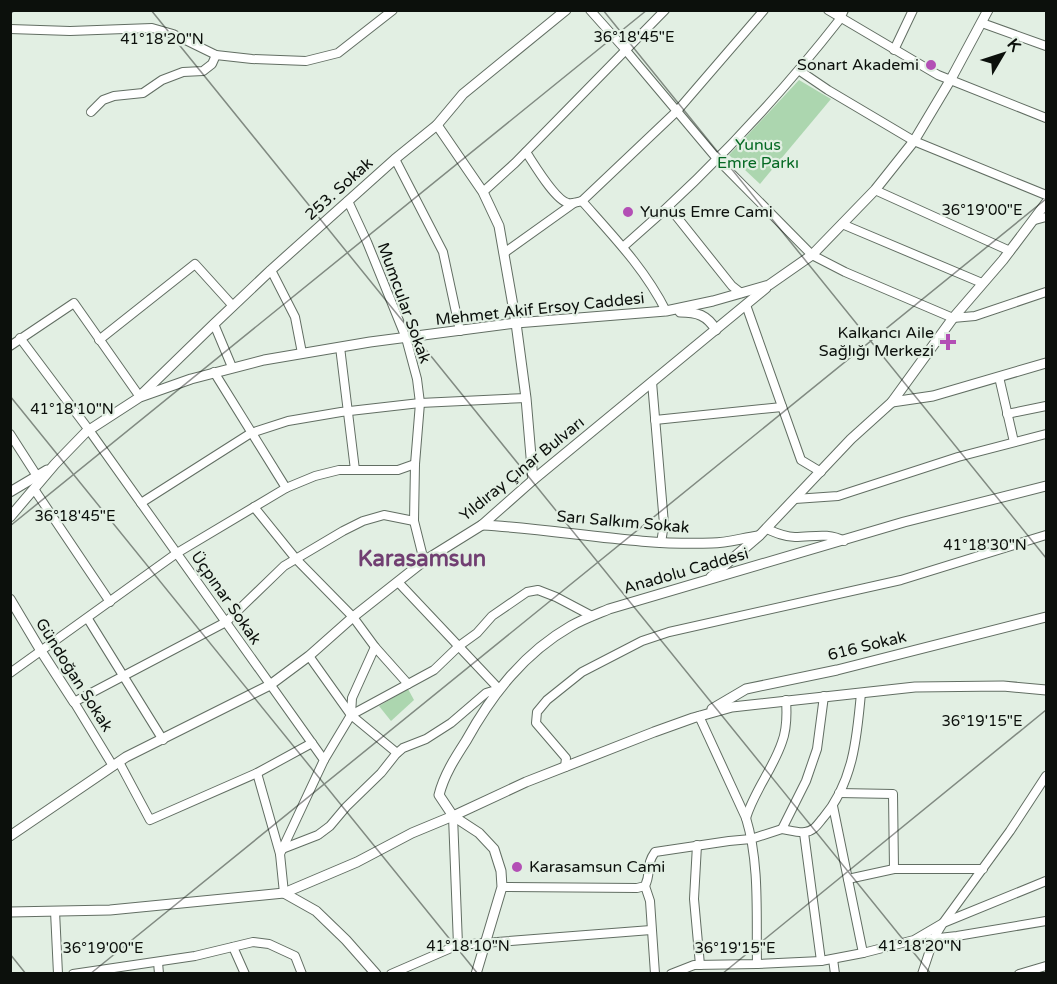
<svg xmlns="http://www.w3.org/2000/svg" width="1057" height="984" font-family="'Varela Round',sans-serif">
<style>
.green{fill:#acd6af}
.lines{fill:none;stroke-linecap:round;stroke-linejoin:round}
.minor-casing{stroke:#626e63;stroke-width:10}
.tertiary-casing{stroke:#626e63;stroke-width:11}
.minor{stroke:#fff;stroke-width:8}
.tertiary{stroke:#fff;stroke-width:9}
.ticks{fill:none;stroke:#0c100c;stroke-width:1.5;stroke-opacity:0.45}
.poi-dot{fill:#b34fb5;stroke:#e2efe3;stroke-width:2}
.labels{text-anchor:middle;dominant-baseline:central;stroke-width:4.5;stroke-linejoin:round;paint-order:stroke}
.poi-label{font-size:16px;fill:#0c100c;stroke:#e2efe3;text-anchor:end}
.park-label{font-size:16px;fill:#056923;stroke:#e2efe3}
.street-label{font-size:16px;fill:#0c100c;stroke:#e2efe3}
.district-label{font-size:22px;font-weight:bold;fill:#713f72;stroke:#e2efe3}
.ticks-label{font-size:15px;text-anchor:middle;fill:#0c100c;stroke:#e2efe3;stroke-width:4.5;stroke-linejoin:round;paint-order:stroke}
</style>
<rect width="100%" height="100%" fill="#e2efe3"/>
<!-- green -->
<g class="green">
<path d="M799,80l32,19 -71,85 -31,-29z"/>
<path d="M408,689l6,11 -23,21 -12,-15z"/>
</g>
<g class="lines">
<defs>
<g id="minor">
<path d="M590,10l33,37 95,113 94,95 33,17 108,46 22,-2 71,-24"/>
<path d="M828,10l110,65 108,43"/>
<path d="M982,23l64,23"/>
<path d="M10,29l60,2 82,-3 21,6 43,21 36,4 54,2 32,-8 55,-43"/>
<path d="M894,50l19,-40"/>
<path d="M800,71l28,19 86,51 132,54"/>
<path d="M91,112l12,-12 11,-4 29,-3 19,-13 21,-8 20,-1 9,-7 4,-9"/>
<path d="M526,152c8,12 29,48 42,51 5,1 10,-1 14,-2 31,35 63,68 84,110"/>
<path d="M395,159l48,93 17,79"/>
<path d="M875,190l135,61"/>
<path d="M483,192l32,-29 150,-153"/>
<path d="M348,201l19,41 39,96 11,41 3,24 -5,61 -1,57 10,40"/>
<path d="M582,201l95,-90 87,-101"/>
<path d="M669,207l63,79 9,7"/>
<path d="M1035,220l11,-3"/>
<path d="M842,224l140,59"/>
<path d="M623,247c80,-69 152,-145 217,-228l4,-9"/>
<path d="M504,253l70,-50"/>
<path d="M271,270l24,47 7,36"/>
<path d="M746,305l55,155 20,12"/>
<path d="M214,324l18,43"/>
<path d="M20,338l69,92 235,330 -44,94 4,39"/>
<path d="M99,340l96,-76 38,42"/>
<path d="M10,346l64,-43 66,94"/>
<path d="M340,347l15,123"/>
<path d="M214,372l72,116 29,-12 24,-6h59l17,-6"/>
<path d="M999,377l15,65"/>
<path d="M652,382l12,142 -3,19"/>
<path d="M1007,414l39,-8"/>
<path d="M655,420l127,-13"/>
<path d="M10,434l27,42"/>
<path d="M34,489l76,113"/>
<path d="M795,499l43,-3 120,-39 88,-23"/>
<path d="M141,503l110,-70 37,-12 53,-9 79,-9 106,-5"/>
<path d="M254,507l42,52 57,58 22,30"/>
<path d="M767,529c9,4 18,8 28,8 18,0 33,-5 49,4"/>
<path d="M88,619l75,121"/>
<path d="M309,656l42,59"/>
<path d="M10,673l167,-120 109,-65"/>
<path d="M824,696l-7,53 -11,32 -24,48c7,1 16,4 23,3 9,-1 12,-7 18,-14 30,-35 34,-80 38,-125"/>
<path d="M397,753l-46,-38 1,-17 23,-51 33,37"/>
<path d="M324,760l27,-45 83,-45 25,-24 18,-13 15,-17 35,-24 11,-2 18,7 36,19"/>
<path d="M119,762l31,58 107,-47 55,-30"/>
<path d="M113,766l-39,-64 152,-80 58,-56 59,-35 20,-10 21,-6 30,6"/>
<path d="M565,767l1,-9 -30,-35 1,-11 10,-12 35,-28 60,-31 27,-9 232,-52 145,-45"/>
<path d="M257,773l23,81"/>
<path d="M839,793l54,1 1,75h89"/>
<path d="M833,806l30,147"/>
<path d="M746,818c8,-27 27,-49 36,-76 5,-13 5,-28 4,-42"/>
<path d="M804,833l17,128"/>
<path d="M697,845l-3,54 6,66"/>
<path d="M282,849l36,-14 12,-9 16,-19 35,-34 15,-19 7,-6 23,-9 25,-16 35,-30 13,-4 -101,-107"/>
<path d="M848,879l46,-10"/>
<path d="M645,886l5,15 5,73"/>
<path d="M502,887l135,1 8,-2c7,-15 0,-20 10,-34l74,-11 22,-2 31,-10"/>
<path d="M55,911l3,63"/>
<path d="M930,939l27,-3 89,-15"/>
<path d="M458,945l193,-15"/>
<path d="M233,947l12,27"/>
<path d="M833,959l2,15"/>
<path d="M158,962l1,12"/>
<path d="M757,964l64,-3 42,-8 51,-13 29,-17 103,-42"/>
<path d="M73,974l122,-18 58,-14 16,2 26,12 7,18"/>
<path d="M391,974l67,-29 -5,-129"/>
<path d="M671,974l23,-9 63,-1c-1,-48 3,-100 -11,-146l-47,-102"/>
<path d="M922,974l12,-36 9,-15 67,-92 36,-55"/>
<path d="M1019,974l27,-8"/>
</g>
<g id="tertiary">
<path d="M437,125l46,67 16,34 17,97 10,75 7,82"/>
<path d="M680,312c17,0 27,3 36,18"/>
<path d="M141,395l73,-71 57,-54 124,-111 42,-34 26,-31 103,-84"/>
<path d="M892,402l41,-6 113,-33"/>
<path d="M10,492l37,-22"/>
<path d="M10,517l45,-53 31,-32 54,-35 51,-18 73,-19 106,-18 146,-19 150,-12 47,-10 56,-16 43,-30 63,-65 39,-49 37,-62 37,-69"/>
<path d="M482,525c77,4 153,21 230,18 15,0 31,-5 46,-7"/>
<path d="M711,577l49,-42 91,-96 41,-37 61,-84 50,-58 43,-57"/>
<path d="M10,599l31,52 33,51"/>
<path d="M712,709l34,-20 91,-19 209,-53"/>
<path d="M10,836l116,-79 144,-72 39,-29 44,-39 71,-56 58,-36 51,-45 233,-192"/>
<path d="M284,893l32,18 30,29 30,34"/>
<path d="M10,912l100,-2 174,-17 73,-31 55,-29 41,-17 73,-34 128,-50 39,-14 39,-11 183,-20 88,-1 43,4"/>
<path d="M476,974l26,-87 -1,-16 -7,-22 -15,-16 -26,-17 -14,-21c5,-20 16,-37 27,-54 26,-47 58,-88 105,-115 12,-7 26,-12 38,-17l295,-87 142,-36"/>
</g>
</defs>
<!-- minor casing -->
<use href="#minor" class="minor-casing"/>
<!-- tertiary casing -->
<use href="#tertiary" class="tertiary-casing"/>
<!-- minor -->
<use href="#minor" class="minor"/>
<!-- tertiary -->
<use href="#tertiary" class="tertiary"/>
</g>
<!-- ticks -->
<path class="ticks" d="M151,10l780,964M603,10l443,548M10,14l5,-4M10,396l468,578M10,526l637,-516M10,954l16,20M90,974l956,-775M722,974l324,-264"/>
<!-- markers -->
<g class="poi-dot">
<circle cx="931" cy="65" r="6"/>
<circle cx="628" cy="212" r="6"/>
<path d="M945 333h6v6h6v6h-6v6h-6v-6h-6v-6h6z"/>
<circle cx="517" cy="867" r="6"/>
</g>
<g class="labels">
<!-- poi labels -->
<g class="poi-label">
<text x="919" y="65">Sonart Akademi</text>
<text x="640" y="212" text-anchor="start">Yunus Emre Cami</text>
<text x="934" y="333">Kalkancı Aile<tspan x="934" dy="18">Sağlığı Merkezi</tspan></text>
<text x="529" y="867" text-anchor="start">Karasamsun Cami</text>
</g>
<!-- park labels -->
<g class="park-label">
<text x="758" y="145">Yunus<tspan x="758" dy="18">Emre Parkı</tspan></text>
</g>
<!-- street labels -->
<g class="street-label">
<text transform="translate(339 189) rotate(-42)">253. Sokak</text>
<text transform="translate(404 303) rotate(70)">Mumcular Sokak</text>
<text transform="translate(540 309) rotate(-6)">Mehmet Akif Ersoy Caddesi</text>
<text transform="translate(522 469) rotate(-39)">Yıldıray Çınar Bulvarı</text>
<text transform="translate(623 522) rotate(5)">Sarı Salkım Sokak</text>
<text transform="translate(686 571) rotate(-16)">Anadolu Caddesi</text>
<text transform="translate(226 598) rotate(55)">Üçpınar Sokak</text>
<text transform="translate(867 646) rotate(-14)">616 Sokak</text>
<text transform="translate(74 675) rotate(58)">Gündoğan Sokak</text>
</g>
<!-- district labels -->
<g class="district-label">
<text x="422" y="559">Karasamsun</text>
</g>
</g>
<g class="ticks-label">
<text x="634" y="42">36°18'45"E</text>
<text x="162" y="44">41°18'20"N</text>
<text x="982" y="215">36°19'00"E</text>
<text x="72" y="414">41°18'10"N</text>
<text x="75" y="521">36°18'45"E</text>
<text x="985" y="550">41°18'30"N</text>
<text x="982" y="726">36°19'15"E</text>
<text x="468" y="951">41°18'10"N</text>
<text x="920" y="951">41°18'20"N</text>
<text x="103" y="953">36°19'00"E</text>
<text x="735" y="953">36°19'15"E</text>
</g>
<!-- border -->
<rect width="1057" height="984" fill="none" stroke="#0c100c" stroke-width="24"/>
<!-- north arrow -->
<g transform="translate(1003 54) rotate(51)" stroke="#e2efe3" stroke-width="4.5" paint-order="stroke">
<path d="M0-4.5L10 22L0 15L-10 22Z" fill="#0c100c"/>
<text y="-9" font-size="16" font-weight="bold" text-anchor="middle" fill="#0c100c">K</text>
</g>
</svg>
